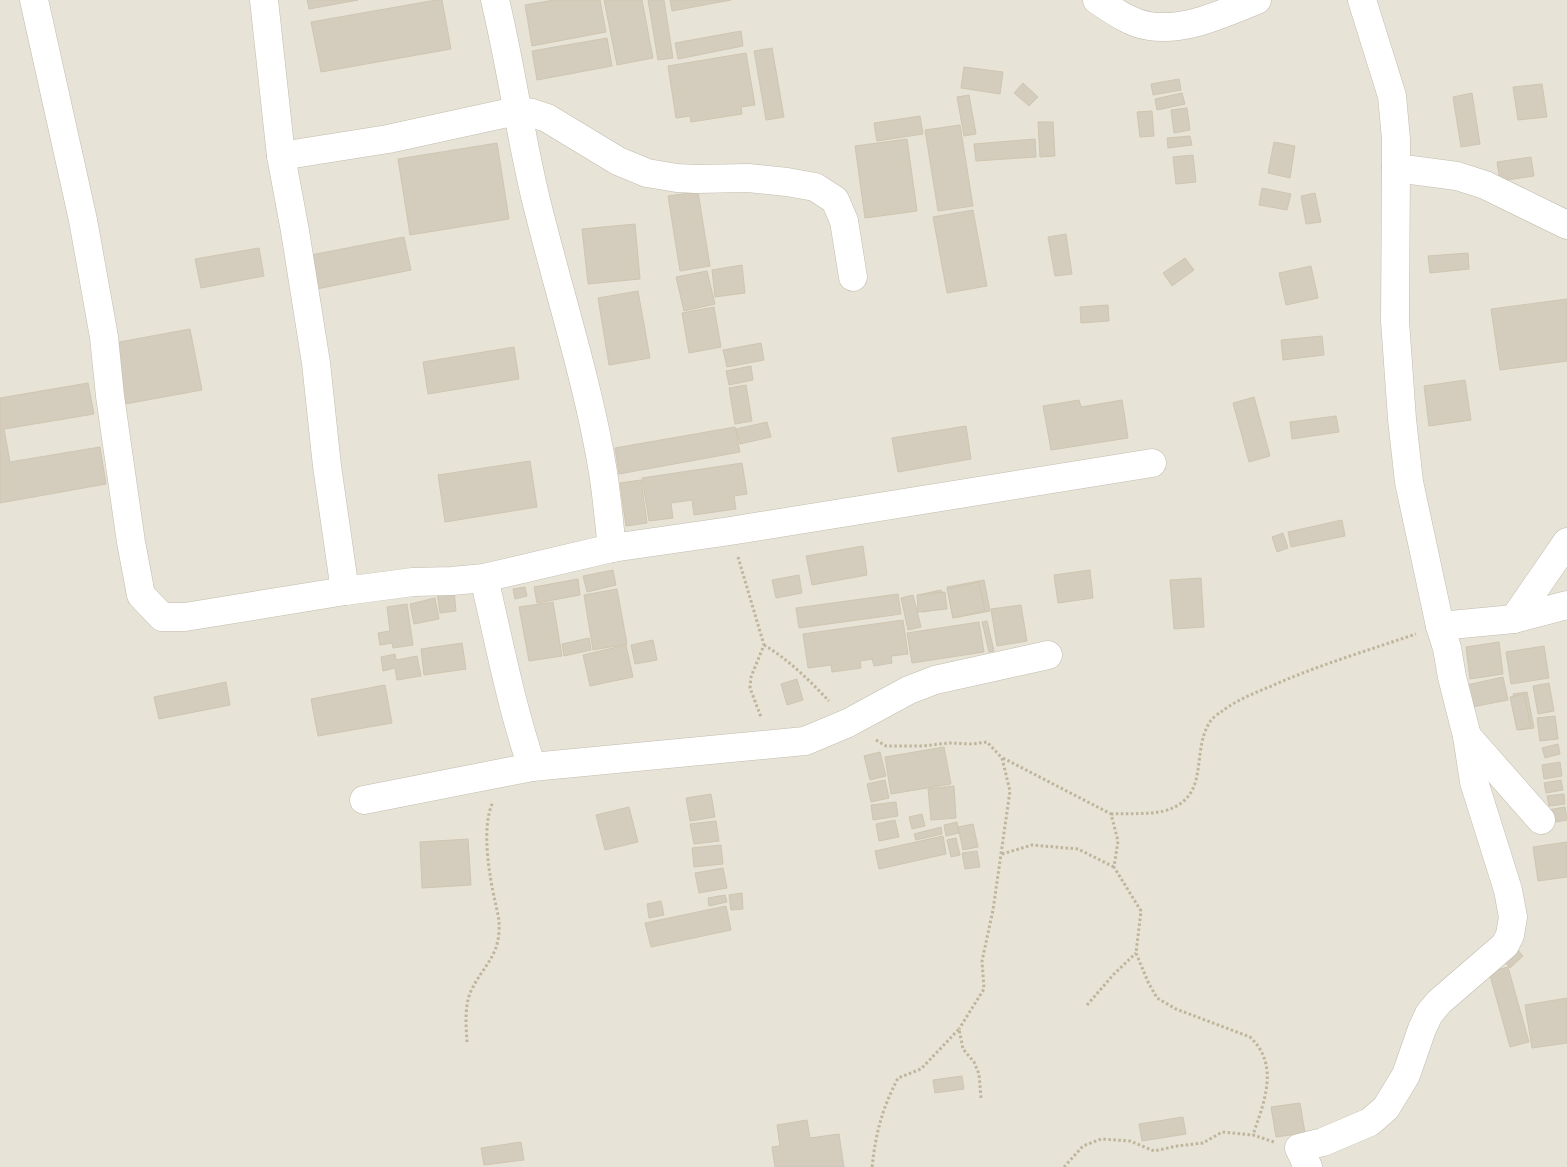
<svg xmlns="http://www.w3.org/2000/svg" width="1567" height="1167" font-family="'Source Sans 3',sans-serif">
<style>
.residential{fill:#e7e3d6}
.building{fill:#d4cdbd;stroke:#cfc5b1}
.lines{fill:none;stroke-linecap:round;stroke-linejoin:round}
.minor-casing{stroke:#c1bcad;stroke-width:29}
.path{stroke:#bfb59c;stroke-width:3;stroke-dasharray:2.5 2.5;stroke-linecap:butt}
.minor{stroke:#fff;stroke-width:28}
</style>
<rect width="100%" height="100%" fill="#f3f0e7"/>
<!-- residential -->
<rect class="residential" x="0" y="0" width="1567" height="1167"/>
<!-- building -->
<g class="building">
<path d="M307,0h51l-49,9z"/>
<path d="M436,0h6l9,49 -130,23 -10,-50z"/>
<path d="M554,0h46l6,32 -74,14 -7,-41z"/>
<path d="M604,0h38l11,58 -36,7z"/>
<path d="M648,0h16l9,58 -15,2z"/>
<path d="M670,0h61l-59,11z"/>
<path d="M741,31l2,15 -65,13 -3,-16z"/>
<path d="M607,38l5,28 -75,14 -5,-29z"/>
<path d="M772,48l12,69 -18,3 -12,-69z"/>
<path d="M746,53l9,52 -14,2 1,7 -51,8 -1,-6 -14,2 -8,-52z"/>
<path d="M964,67l39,5 -3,22 -39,-6z"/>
<path d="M1179,79l2,11 -28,5 -2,-11z"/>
<path d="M1023,83l15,14 -9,9 -15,-13z"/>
<path d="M1542,84l5,33 -29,3 -5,-33z"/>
<path d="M1182,93l3,11 -28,6 -2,-11z"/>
<path d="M1472,93l8,51 -19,3 -8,-50z"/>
<path d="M969,95l7,39 -12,2 -7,-39z"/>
<path d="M1187,108l3,22 -16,3 -3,-23z"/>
<path d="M1152,111l2,25 -14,1 -3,-25z"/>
<path d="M920,116l3,18 -46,7 -3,-18z"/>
<path d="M1038,122h15l2,34 -15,1z"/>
<path d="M960,125l13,81 -35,5 -13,-81z"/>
<path d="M1190,136l2,9 -24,3 -1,-10z"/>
<path d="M907,139l10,72 -52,7 -10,-72z"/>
<path d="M1035,139l1,18 -60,4 -2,-17z"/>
<path d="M1274,142l21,4 -5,32 -22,-5z"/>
<path d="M497,143l12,76 -99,16 -12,-76z"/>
<path d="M1193,155l3,27 -20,2 -3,-27z"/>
<path d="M1531,157l3,19 -34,5 -3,-19z"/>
<path d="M1262,188l29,6 -4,16 -28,-5z"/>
<path d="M698,192l12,74 -30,5 -12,-75z"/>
<path d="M1315,193l6,29 -15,2 -5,-28z"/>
<path d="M973,210l14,76 -40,7 -14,-76z"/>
<path d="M635,224l5,55 -52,5 -6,-55z"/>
<path d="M1066,234l6,40 -17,2 -7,-39z"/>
<path d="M404,237l7,33 -94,19 -6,-34z"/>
<path d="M259,248l5,28 -63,12 -6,-29z"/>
<path d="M1468,253l1,16 -39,4 -2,-17z"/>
<path d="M1185,258l9,12 -22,16 -9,-13z"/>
<path d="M742,265l3,28 -30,4 -3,-27z"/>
<path d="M1311,266l7,32 -32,7 -7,-32z"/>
<path d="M707,271l8,33 -31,7 -8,-34z"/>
<path d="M638,291l12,67 -41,7 -11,-67z"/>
<path d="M1567,299v62l-67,9 -9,-61z"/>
<path d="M1108,305l1,16 -28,2 -1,-16z"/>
<path d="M714,307l7,40 -32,6 -7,-40z"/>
<path d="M190,329l12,61 -77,14 -11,-61z"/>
<path d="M1322,336l2,19 -41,5 -2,-20z"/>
<path d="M761,343l3,17 -37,7 -4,-17z"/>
<path d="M514,347l5,32 -91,15 -5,-32z"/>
<path d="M751,366l2,14 -24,5 -3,-14z"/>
<path d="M1465,380l6,40 -42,6 -5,-40z"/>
<path d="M88,383l6,31 -90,15 6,33 90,-15 6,37 -106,19v-105z"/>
<path d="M746,385l6,36 -17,3 -6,-36z"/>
<path d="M1254,397l16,59 -21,6 -16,-59z"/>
<path d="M1079,400l2,7 41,-7 6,38 -77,12 -8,-44z"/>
<path d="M1336,416l3,16 -47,7 -2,-17z"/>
<path d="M767,422l4,15 -31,7 -4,-15z"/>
<path d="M966,426l5,33 -73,13 -6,-34z"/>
<path d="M735,427l5,25 -121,22 -4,-26z"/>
<path d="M530,461l7,46 -92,15 -7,-47z"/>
<path d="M742,463l5,31 -13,2 2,13 -42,6 -2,-15 -21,3 2,15 -24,3 -7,-43z"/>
<path d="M641,480l6,43 -21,3 -6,-43z"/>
<path d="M1342,520l3,16 -54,11 -3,-15z"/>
<path d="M1283,533l5,15 -11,4 -5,-15z"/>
<path d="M863,546l4,29 -55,10 -6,-29z"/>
<path d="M613,570l3,15 -29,7 -4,-16z"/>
<path d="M1090,570l3,28 -35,5 -4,-28z"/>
<path d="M799,575l3,18 -26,5 -4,-18z"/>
<path d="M1201,578l3,49 -30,2 -4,-49z"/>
<path d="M578,579l2,16 -43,8 -3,-16z"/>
<path d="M984,580l6,31 -37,7 -6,-31z"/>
<path d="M979,582l6,29 -32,7 -6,-29z"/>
<path d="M525,587l2,9 -12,3 -2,-10z"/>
<path d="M617,589l10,55 -34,6 -9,-55z"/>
<path d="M454,590l2,21 -16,2 -3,-21z"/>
<path d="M941,590l4,18 -23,4 -4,-17z"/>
<path d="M943,592l3,16 -23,4 -3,-16z"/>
<path d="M945,592l2,17 -29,3 -1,-17z"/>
<path d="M898,594l3,20 -102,14 -3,-20z"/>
<path d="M913,595l8,32 -13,3 -7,-32z"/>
<path d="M435,598l4,21 -25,5 -4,-20z"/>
<path d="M553,602l9,54 -33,5 -10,-54z"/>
<path d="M407,604l6,41 -20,3 -1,-5 -12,2 -2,-12 12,-2 -3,-24z"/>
<path d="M1021,605l6,36 -30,5 -6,-37z"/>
<path d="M903,620l5,34 -17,2 1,7 -18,3 -2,-7 -12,2 1,7 -29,4 -1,-7 -23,3 -5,-34z"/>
<path d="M987,621l7,30 -5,1 -7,-30z"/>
<path d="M979,622l5,30 -72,11 -5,-30z"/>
<path d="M589,638l2,12 -27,6 -2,-12z"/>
<path d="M653,640l4,20 -22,4 -4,-19z"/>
<path d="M1499,642l4,32 -33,5 -4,-32z"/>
<path d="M462,643l4,26 -42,6 -3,-26z"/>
<path d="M626,645l7,32 -43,9 -7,-31z"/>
<path d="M1544,646l5,32 -38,6 -5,-32z"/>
<path d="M395,654l1,6 21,-4 4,20 -24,4 -2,-12 -12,3 -2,-14z"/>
<path d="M1503,677l5,23 -36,7 -5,-22z"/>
<path d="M797,679l6,21 -16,5 -6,-21z"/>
<path d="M226,682l4,23 -71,14 -5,-22z"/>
<path d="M1549,683l5,28 -16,3 -5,-28z"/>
<path d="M385,685l7,38 -74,13 -7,-37z"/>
<path d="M1527,692l7,36 -15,2 -6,-36z"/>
<path d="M1524,694l7,33 -14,3 -7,-33z"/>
<path d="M1555,716l3,23 -18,2 -3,-23z"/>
<path d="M1558,744l2,10 -15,4 -3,-10z"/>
<path d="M944,747l7,37 -60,10 -6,-37z"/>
<path d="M880,752l6,24 -16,4 -6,-24z"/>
<path d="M1560,762l2,14 -18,3 -2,-14z"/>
<path d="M885,780l4,18 -18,4 -4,-18z"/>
<path d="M1561,780l2,10 -17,3 -2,-10z"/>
<path d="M954,786l2,32 -25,2 -3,-31z"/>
<path d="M711,794l4,23 -25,4 -4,-23z"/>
<path d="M1564,794l1,10 -16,2 -2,-10z"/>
<path d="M896,802l2,14 -25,4 -2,-15z"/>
<path d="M629,807l9,35 -33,8 -9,-35z"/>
<path d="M1565,807l2,13 -17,3 -2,-13z"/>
<path d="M922,814l3,12 -13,3 -3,-12z"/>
<path d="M895,820l4,17 -20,4 -3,-17z"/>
<path d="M716,821l3,20 -25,3 -4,-20z"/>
<path d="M957,822l2,11 -13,3 -2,-11z"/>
<path d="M973,824l5,23 -15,3 -5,-23z"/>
<path d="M941,827l1,7 -26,6 -2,-6z"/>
<path d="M943,836l3,18 -67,15 -4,-18z"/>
<path d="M956,838l4,17 -9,2 -4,-17z"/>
<path d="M468,839l3,46 -49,3 -2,-46z"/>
<path d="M1567,842v35l-29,4 -5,-34z"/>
<path d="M721,845l2,19 -29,3 -2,-19z"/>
<path d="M977,851l3,16 -15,2 -3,-16z"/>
<path d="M723,868l4,20 -28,5 -4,-20z"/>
<path d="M742,893l1,16 -12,1 -2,-15z"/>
<path d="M725,895l2,7 -18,4 -1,-8z"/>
<path d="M661,901l3,14 -15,3 -2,-14z"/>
<path d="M726,906l5,24 -80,17 -6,-24z"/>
<path d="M1517,949l6,7 -13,12 -6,-7z"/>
<path d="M1508,967l21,75 -19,5 -21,-75z"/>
<path d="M1567,998v45l-35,5 -7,-43z"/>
<path d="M962,1076l2,13 -29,4 -2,-13z"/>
<path d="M1300,1103l5,30 -29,4 -5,-30z"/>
<path d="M1183,1117l3,17 -44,7 -3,-17z"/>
<path d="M807,1120l3,18 29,-4 5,33h-69l-3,-20 8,-1 -3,-21z"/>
<path d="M521,1142l3,18 -40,5 -3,-17z"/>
</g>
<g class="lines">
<defs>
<g id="minor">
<path d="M34,0l49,220 21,117 6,59 21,146 10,53 21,22h23l160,-26 68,-9 39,-1 32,-3"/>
<path d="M264,0l17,156 14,75 21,132 11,103 18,125"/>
<path d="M495,0c16,66 25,134 41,200 22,90 52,181 67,272 4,25 6,51 9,76"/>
<path d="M1097,0c15,10 33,23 52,26 36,6 75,-13 108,-26"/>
<path d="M1362,0l30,96 4,43v29l-1,153 7,98 7,63 31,144 74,-7 53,-14"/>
<path d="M281,156l107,-17 128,-28 16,2 15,5 71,43 29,12 30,5 19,1 52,-1 39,4 28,5 20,13 9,21 9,56"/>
<path d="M1396,168l61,8 28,9 82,40"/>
<path d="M1514,619l53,-77"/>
<path d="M1048,655l-113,25 -26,10 -61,33 -43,18 -273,26c-21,-61 -33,-126 -48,-189l128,-30 118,-17 422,-68"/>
<path d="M1467,736l74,84"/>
<path d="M364,800l168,-33"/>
<path d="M1308,1167l-9,-19 24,-6 47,-20 16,-14 20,-33 16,-46 7,-15 10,-12 66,-57 5,-10 3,-18 -5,-27 -34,-108 -7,-46 -15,-59 -5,-29 -7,-22"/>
</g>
</defs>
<!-- minor casing -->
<use href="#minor" class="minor-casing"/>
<!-- path -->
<g class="path">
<path d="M738,557l26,88 -13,32 -1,11 11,29"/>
<path d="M764,645c24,14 46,36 65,56"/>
<path d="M876,740l10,6h36l27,-3 23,1 15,-2 15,16 8,33 -17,119 -11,51 2,28 -25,40"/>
<path d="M1003,758l108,56 7,27 -4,26 27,44 -5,42 12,29 9,16 19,11 74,28c30,28 14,65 3,98"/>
<path d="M1111,814c17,-1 36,1 53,-3 48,-13 26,-59 46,-89 2,-4 8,-8 11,-10 14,-11 31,-18 48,-25 47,-21 97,-36 147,-53"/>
<path d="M1002,854l30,-9 46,4 36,18"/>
<path d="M1087,1005l27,-31 22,-21"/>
<path d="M467,1042c-1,-16 -3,-38 5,-53 10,-21 26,-32 27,-58 1,-11 -2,-20 -4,-30 -6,-26 -14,-75 -2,-99"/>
<path d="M872,1167c4,-35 10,-58 26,-89l23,-9 38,-40 4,20 11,13 5,12 2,24"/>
<path d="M1064,1167l19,-21 18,-7 29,2 24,10 23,-5 26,-3 19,-11 31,3 21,7"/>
</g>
<!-- minor -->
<use href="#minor" class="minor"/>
</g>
</svg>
